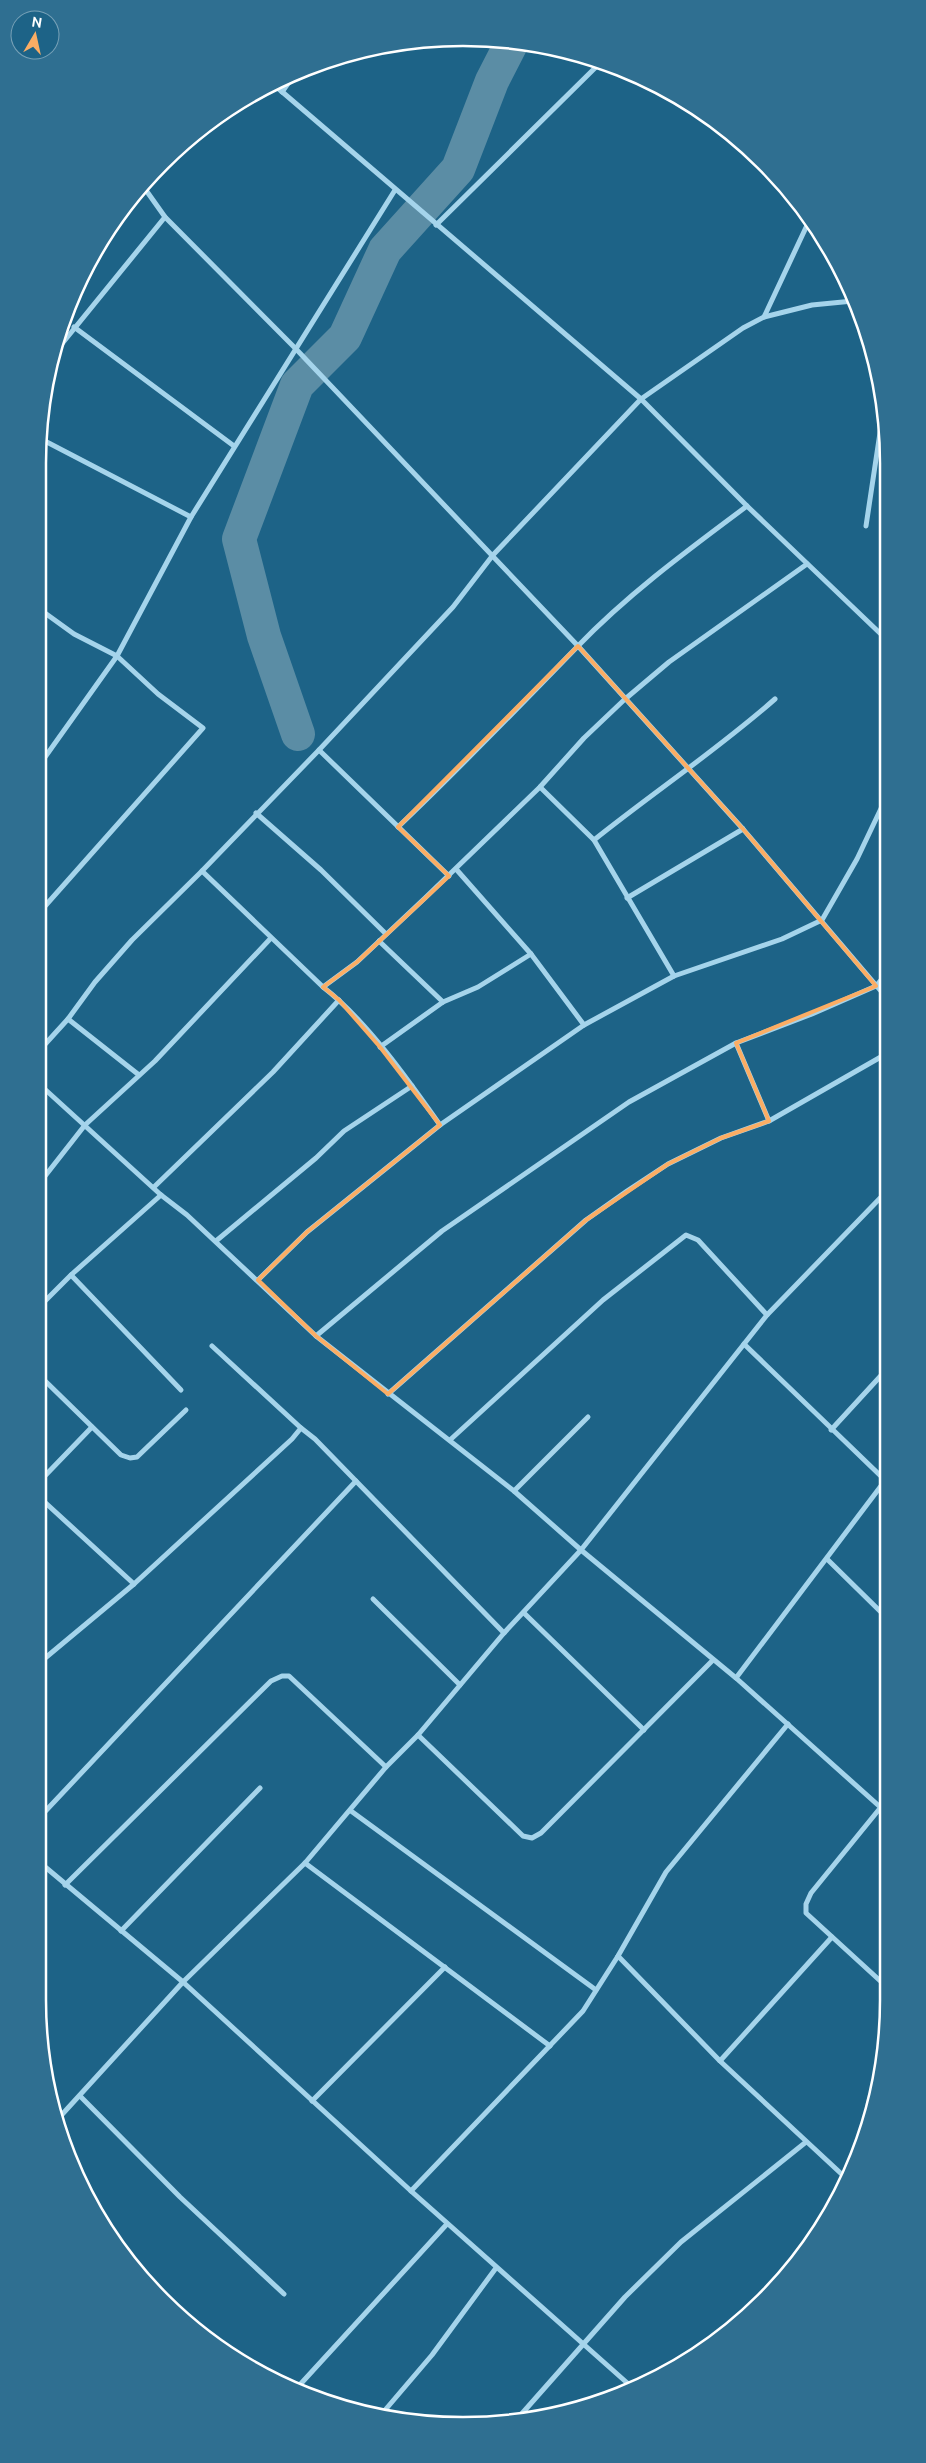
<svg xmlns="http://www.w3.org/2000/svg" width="926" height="2463" font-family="Ubuntu,sans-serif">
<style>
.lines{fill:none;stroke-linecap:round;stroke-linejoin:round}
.river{stroke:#5b8da5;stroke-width:34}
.street{stroke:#a5d4eb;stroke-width:5}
.marked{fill:none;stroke:#fbad64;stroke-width:4;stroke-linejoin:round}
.rim{fill:none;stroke:#fff;stroke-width:2.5}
</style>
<rect width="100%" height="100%" fill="#1d6387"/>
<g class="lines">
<!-- river -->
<path class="river" d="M298,734l-34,-98 -25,-97 58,-154 48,-48 40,-87 73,-81 34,-88 20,-39"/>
<!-- street -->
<g class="street">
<path d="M273,84l368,315 106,107 138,132"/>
<path d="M282,92l12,-17"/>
<path d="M143,186l22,31 131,132 282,297 165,183 143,168"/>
<path d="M436,225l163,-161"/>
<path d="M764,317l45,-96"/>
<path d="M74,327l160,119"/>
<path d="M52,356l113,-139"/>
<path d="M41,439l150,78"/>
<path d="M866,526l18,-120"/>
<path d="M38,608l36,26 43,22 41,38 45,34 -165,186"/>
<path d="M319,750l130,126"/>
<path d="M38,767l79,-111 74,-139 204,-327"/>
<path d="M540,787l54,53 80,136"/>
<path d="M256,813l65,57 65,64"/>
<path d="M398,827c61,-58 120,-119 179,-180 51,-53 111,-97 170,-141"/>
<path d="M594,840c60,-48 123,-90 181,-141"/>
<path d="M456,869l75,85 53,71"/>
<path d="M202,871l121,116c43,33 86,94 117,138"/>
<path d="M627,898l116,-69"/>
<path d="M379,941l64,61"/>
<path d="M323,987l34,-25 68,-64 115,-111 44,-49 40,-38 45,-38 138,-98"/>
<path d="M68,1019l71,56"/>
<path d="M736,1043l33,78"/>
<path d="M380,1047l63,-45 35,-15 53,-33"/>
<path d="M38,1052l30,-33 27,-37 37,-42 70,-69 117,-121 134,-143 40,-52 148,-156 102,-71 21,-11 48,-12 41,-4"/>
<path d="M38,1083l123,112 26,20 129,121 198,155 67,59 155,128 152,136"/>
<path d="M38,1185l47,-60 70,-64 116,-123"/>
<path d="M154,1187l119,-115 66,-72"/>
<path d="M216,1241l100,-83 28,-27 68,-45"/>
<path d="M71,1275l110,115"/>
<path d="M258,1280l49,-48 133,-107 144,-100 90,-49 108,-37 40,-19 35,-61 29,-61"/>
<path d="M38,1308l33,-33 90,-80"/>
<path d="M316,1336l126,-105 187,-129 107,-59 76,-29 64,-28 10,-12"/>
<path d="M744,1344l143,138"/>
<path d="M212,1346l89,82"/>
<path d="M38,1374l83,81 9,3 7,-1 49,-47"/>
<path d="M388,1394l198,-174 41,-29 41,-27 53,-26 48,-17 117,-67"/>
<path d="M831,1430l56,-61"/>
<path d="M450,1440l153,-140 83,-65 12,5 69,75"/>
<path d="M38,1483l54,-56"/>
<path d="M514,1491l74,-74"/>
<path d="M38,1496l96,88"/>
<path d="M827,1559l61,60"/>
<path d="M373,1599l87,86"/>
<path d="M524,1613l120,117"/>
<path d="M38,1664l96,-80 158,-145 9,-11 14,11 189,194"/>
<path d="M736,1678l151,-200"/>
<path d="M418,1735l105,101 9,2 9,-5 172,-173"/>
<path d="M881,1807l-70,86 -5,11v9l82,75"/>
<path d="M351,1811l245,179"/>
<path d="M38,1819l318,-338"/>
<path d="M38,1861l145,121 228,209 223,198"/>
<path d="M305,1863l245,183"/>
<path d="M65,1885l206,-204 11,-5h7l97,91"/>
<path d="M121,1931l139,-143"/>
<path d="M618,1956l102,105 128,119"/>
<path d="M720,2061l112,-124"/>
<path d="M80,2096l100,101 104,97"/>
<path d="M312,2101l133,-134"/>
<path d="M57,2120l126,-138 122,-119 81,-96 32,-32 86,-102 77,-83 186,-235 120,-124"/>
<path d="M411,2191l172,-180 35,-55 48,-84 122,-148"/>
<path d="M296,2389l151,-165"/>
<path d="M380,2416l52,-61 64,-87"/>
<path d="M518,2418l107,-121 56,-55 125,-100"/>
</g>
</g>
<!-- marked area -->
<path class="marked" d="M578,646l165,183 133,157 -140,57 33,78 -48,17 -53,26 -82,56 -198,174 -72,-58 -58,-56 49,-48 133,-107 -60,-78 -41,-47 -16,-13 34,-25 92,-86 -51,-49z"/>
<!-- crop -->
<path d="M0 0H926V2463H0ZM463 46H463A417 417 0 0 1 880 463V2000A417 417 0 0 1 463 2417H463A417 417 0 0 1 46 2000V463A417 417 0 0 1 463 46Z" fill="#2f6f91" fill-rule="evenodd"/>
<path class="rim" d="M463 46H463A417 417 0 0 1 880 463V2000A417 417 0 0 1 463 2417H463A417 417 0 0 1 46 2000V463A417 417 0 0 1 463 46Z"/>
<!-- north arrow -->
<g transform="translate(35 35) rotate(9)"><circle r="24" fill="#1d6387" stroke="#77a1b7"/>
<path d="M0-4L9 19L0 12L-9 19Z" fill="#fbad64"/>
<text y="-8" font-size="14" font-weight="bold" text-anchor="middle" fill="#ffffff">N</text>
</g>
</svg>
